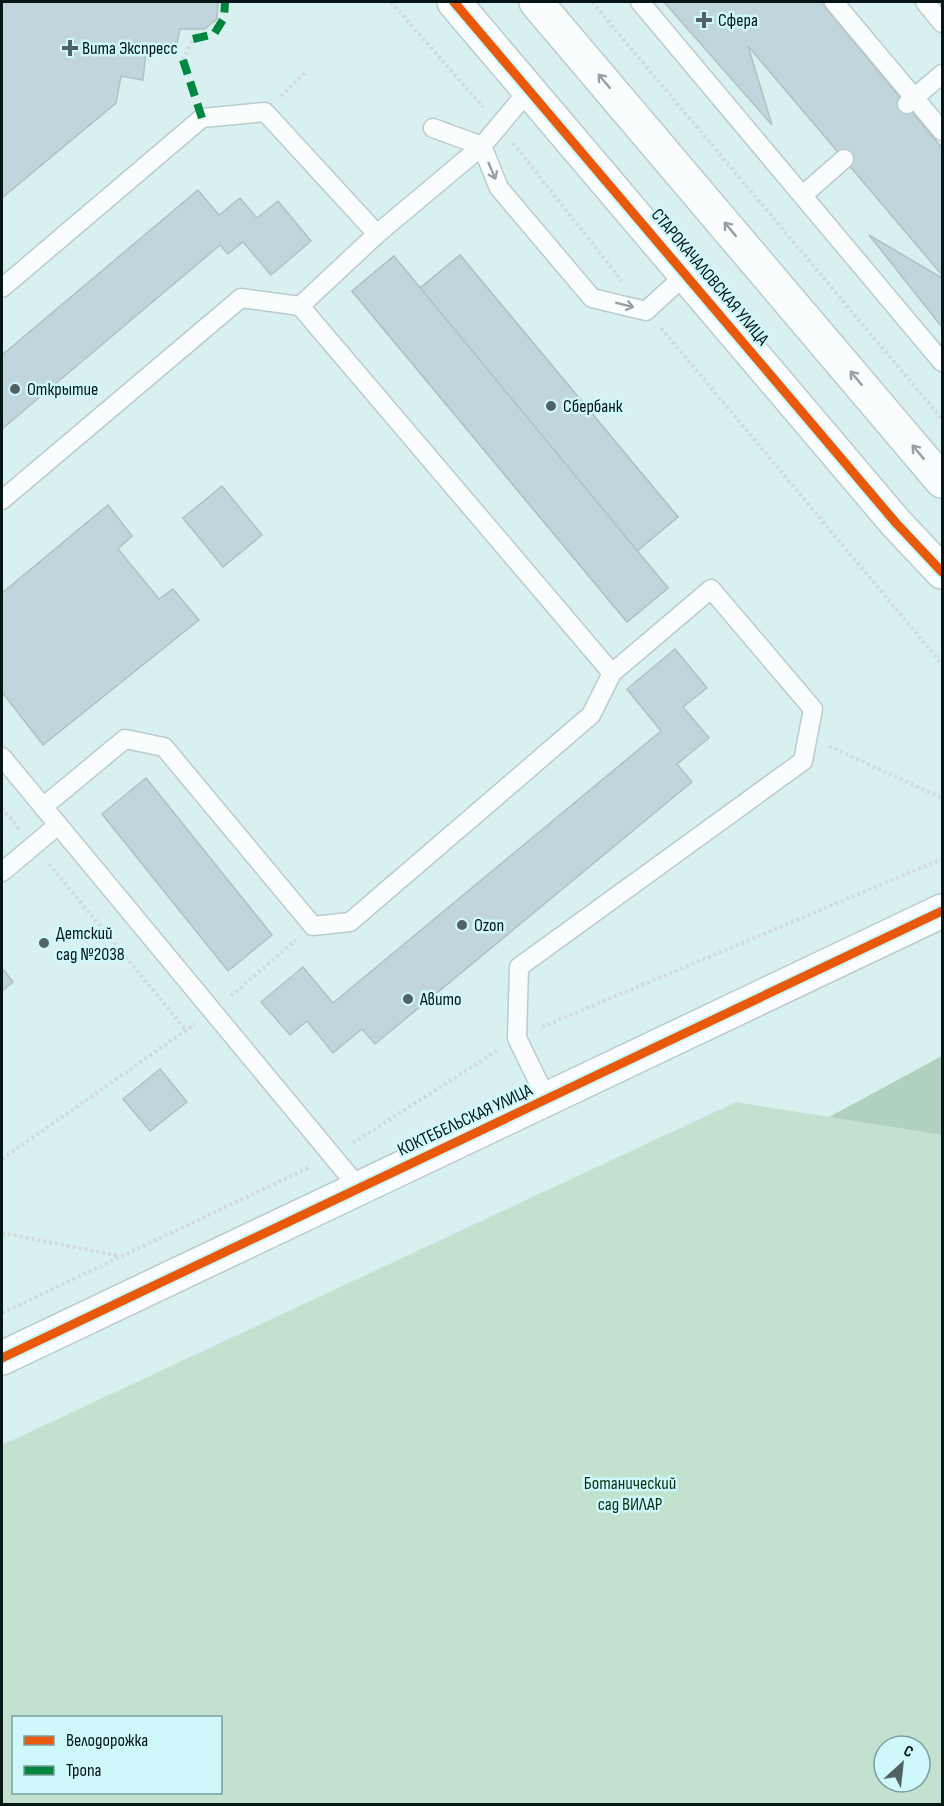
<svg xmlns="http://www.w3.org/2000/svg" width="944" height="1806" font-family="'Sofia Sans Condensed',sans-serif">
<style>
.green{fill:#c2e2cf;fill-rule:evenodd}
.forest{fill:#b0d1bd}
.building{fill:#c1d6dc;stroke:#b0c0c3;stroke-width:1.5}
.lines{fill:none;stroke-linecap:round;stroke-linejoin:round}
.service-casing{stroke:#bacbcc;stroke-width:21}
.tertiary-casing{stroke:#bacbcc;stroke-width:36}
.path{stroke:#d3dadb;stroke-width:4;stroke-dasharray:3 3;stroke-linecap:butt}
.service{stroke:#f9fdfd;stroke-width:18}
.tertiary{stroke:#f9fdfd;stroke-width:33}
.quiet{stroke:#00873e;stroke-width:8;stroke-dasharray:15 8;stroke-linecap:butt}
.cycleway-casing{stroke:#cff8fb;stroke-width:13}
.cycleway{stroke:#e8590c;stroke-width:9}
.oneway{stroke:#98a0a1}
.poi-dot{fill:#506263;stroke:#cff8fb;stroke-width:2}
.labels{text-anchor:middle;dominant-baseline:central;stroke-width:5;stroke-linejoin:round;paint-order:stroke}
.poi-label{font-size:18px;fill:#061516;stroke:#cff8fb;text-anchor:start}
.street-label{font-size:18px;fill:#061516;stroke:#cff8fb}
.park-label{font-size:18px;fill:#063411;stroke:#cff8fb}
</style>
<rect width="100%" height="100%" fill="#d9f0f1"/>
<!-- green -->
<path class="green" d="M736,1102l206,33v669h-940v-359zM14,1718h206v74h-206zM884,1746h36v36h-36z"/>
<!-- forest -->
<path class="forest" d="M942,1056v79l-113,-18z"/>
<!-- building -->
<g class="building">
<path d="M2,2h216l-1,17 -12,10h-25l-5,24 -29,-1 -3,28 -22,-4 -5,27 -114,95z"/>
<path d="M664,2h157l121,146v127l-194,-229 24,79z"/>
<path d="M198,190l21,25 21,-17 17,20 21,-17 33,40 -40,34 -28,-33 -15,12 -8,-9 -218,184v-74z"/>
<path d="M869,235l73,43v49z"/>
<path d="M460,255l218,262 -41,34 -218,-262z"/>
<path d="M460,255l218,262 -41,34 31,37 -41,34 -275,-331 42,-35 25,33z"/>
<path d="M394,256l274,332 -41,34 -275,-331z"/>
<path d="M222,486l40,49 -39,32 -40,-49z"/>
<path d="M108,505l24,31 -14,13 41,50 14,-10 26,31 -156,125 -41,-53v-99z"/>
<path d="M675,649l32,39 -24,19 26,31 -32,26 15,18 -317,262 -13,-15 -29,24 -26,-32 -17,14 -29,-33 42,-35 30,36 328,-272 -34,-42z"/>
<path d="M146,778l126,157 -44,36 -126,-157z"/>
<path d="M2,968l11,14 -11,9z"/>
<path d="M160,1069l27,33 -37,29 -27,-32z"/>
</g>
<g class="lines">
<defs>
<g id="service">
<path d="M640,2l302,360"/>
<path d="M834,2l108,129"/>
<path d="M925,2l17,21"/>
<path d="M907,104l35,-30"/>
<path d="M433,128l49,18 17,42 93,110 54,13 40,-37"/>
<path d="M803,195l41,-36"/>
<path d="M2,288l200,-170 63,-6 112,122"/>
<path d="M300,306l312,367"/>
<path d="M2,500l239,-202 59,8 77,-72 105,-88 47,-56"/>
<path d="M2,757l357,431"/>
<path d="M43,807l82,-68 39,8 149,179 37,-4 241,-207 21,-42 99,-84 102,120 -10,52 -284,206 -2,71 30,62"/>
<path d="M2,872l56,-47"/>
</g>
<g id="tertiary">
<path d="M454,2l442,521 46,49"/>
<path d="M536,2l406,479"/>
<path d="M2,1358l940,-447"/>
</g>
</defs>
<!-- service casing -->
<use href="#service" class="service-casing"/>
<!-- tertiary casing -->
<use href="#tertiary" class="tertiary-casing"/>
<!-- path -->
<g class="path">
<path d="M391,2l92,105"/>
<path d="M592,2l350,417"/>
<path d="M183,60l10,-21"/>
<path d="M281,96l25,-24"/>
<path d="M513,143l109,138"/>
<path d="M661,328l281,336"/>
<path d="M829,746l113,52"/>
<path d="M2,808l17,21"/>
<path d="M49,864l137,166"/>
<path d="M231,996l65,-56"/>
<path d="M542,1027l400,-168"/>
<path d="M353,1143l145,-93"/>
<path d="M2,1159l193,-135"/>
<path d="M2,1233l118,23"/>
<path d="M2,1313l308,-146"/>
</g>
<!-- service -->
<use href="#service" class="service"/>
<!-- tertiary -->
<use href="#tertiary" class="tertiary"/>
<!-- quiet -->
<g class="quiet">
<path d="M193,39l21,-5 10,-16 1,-16"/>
<path d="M183,60l19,58"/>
</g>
<defs>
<g id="cycleway">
<path d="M454,2l442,521 46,49"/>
<path d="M2,1358l940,-447"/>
</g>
</defs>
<!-- cycleway casing -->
<use href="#cycleway" class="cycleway-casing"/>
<!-- cycleway -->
<use href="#cycleway" class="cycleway"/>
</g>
<!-- one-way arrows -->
<defs><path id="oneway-shaft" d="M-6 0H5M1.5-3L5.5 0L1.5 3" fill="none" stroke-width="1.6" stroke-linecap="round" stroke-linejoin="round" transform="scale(1.5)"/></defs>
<g class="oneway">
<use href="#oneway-shaft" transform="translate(604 81) rotate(-130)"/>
<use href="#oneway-shaft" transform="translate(492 171) rotate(67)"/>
<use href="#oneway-shaft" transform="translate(730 229) rotate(-130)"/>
<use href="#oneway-shaft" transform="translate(625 305) rotate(14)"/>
<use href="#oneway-shaft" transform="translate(856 378) rotate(-130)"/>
<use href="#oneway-shaft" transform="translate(918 452) rotate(-130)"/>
</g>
<!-- markers -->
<g class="poi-dot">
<path d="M701 11h6v6h6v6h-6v6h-6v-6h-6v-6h6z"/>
<path d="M67 39h6v6h6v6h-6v6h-6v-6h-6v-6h6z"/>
<circle cx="15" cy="389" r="6"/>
<circle cx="551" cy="406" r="6"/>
<circle cx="462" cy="925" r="6"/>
<circle cx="44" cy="943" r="6"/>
<circle cx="408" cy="999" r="6"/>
</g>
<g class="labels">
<!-- poi labels -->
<g class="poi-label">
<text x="718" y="20">Сфера</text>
<text x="82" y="48">Вита Экспресс</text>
<text x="27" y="389">Открытие</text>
<text x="563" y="406">Сбербанк</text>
<text x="474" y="925">Ozon</text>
<text x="56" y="933">Детский<tspan x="56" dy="21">сад №2038</tspan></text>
<text x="420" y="999">Авито</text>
</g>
<!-- street labels -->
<g class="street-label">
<text transform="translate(710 277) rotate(50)">СТАРОКАЧАЛОВСКАЯ УЛИЦА</text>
<text transform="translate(465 1120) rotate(-25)">КОКТЕБЕЛЬСКАЯ УЛИЦА</text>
</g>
<!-- park labels -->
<g class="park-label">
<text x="630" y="1483">Ботанический<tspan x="630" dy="21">сад ВИЛАР</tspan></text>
</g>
</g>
<!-- border -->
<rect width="944" height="1806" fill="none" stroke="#061516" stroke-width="6"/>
<!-- legend -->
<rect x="12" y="1716" width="210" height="78" fill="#cff8fb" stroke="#7f9d9f" stroke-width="1.5"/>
<rect x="24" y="1736" width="30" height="9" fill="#e8590c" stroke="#7f9d9f" stroke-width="1.5"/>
<text x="66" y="1746" font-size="18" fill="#061516">Велодорожка</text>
<rect x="24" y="1766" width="30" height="9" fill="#00873e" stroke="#7f9d9f" stroke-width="1.5"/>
<text x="66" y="1776" font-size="18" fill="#061516">Тропа</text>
<!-- north arrow -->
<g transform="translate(902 1764) rotate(27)"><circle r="28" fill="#cff8fb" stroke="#7f9d9f" stroke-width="1.5"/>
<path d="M0-4.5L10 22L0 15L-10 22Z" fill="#506263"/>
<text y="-9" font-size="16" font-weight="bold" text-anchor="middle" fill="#061516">С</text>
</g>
</svg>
